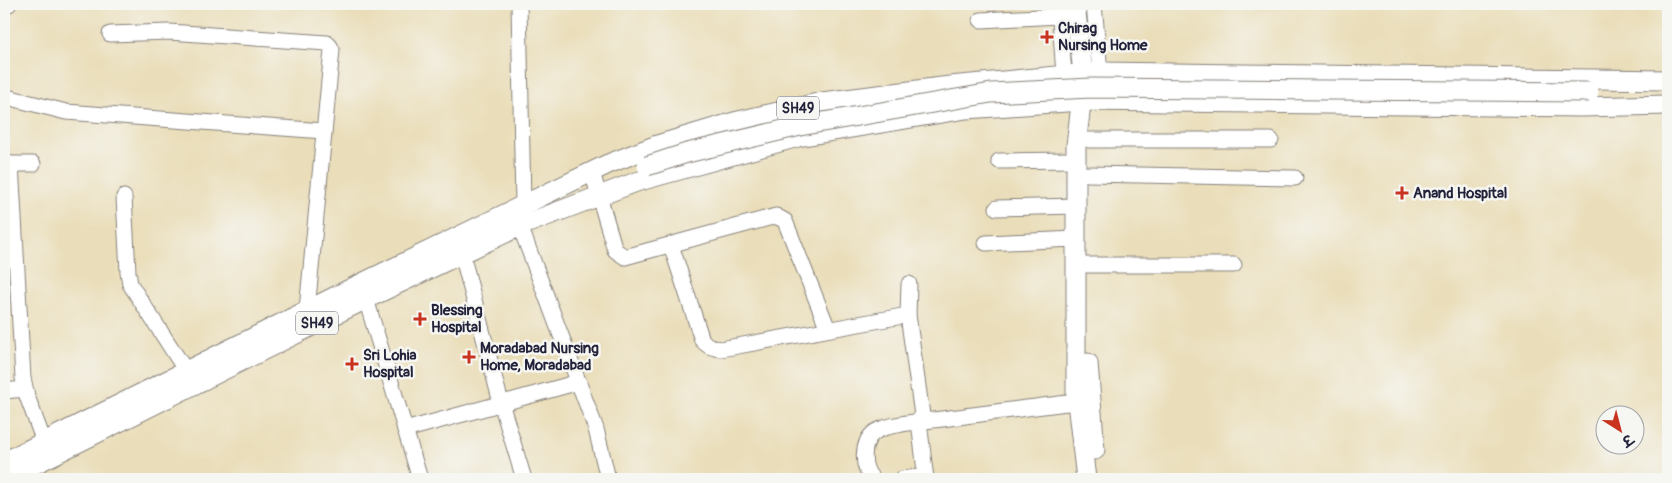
<svg xmlns="http://www.w3.org/2000/svg" width="1672" height="483" font-family="Pangolin,'Playpen Sans Deva',sans-serif">
<style>
.lines{fill:none;stroke-linecap:round;stroke-linejoin:round}
.minor-casing{stroke:#86807a;stroke-width:17}
.major-casing{stroke:#86807a;stroke-width:21}
.minor{stroke:#fff;stroke-width:15}
.major{stroke:#fff;stroke-width:19}
.major-bridge-casing{stroke:#86807a;stroke-width:21;stroke-linecap:butt}
.major-bridge{stroke:#fff;stroke-width:19}
.poi-dot{fill:#c8321e;stroke:#f6f6f2;stroke-width:2}
.labels{text-anchor:middle;dominant-baseline:central;stroke-width:5;stroke-linejoin:round;paint-order:stroke}
.shield{fill:#f6f6f2;stroke:#626272;stroke-width:1}
.shield-label{font-size:14px;font-weight:bold;fill:#22223b}
.poi-label{font-size:15px;font-weight:bold;fill:#22223b;stroke:#f6f6f2;text-anchor:start}
</style>
<rect width="100%" height="100%" fill="#f6f6f2"/>
<filter id="ink" filterUnits="userSpaceOnUse"><feTurbulence type="fractalNoise" baseFrequency=".02" numOctaves="2"/><feDisplacementMap in="SourceGraphic" scale="10" xChannelSelector="R" yChannelSelector="G"/><feConvolveMatrix kernelMatrix="1 2 1 2 8 2 1 2 1" color-interpolation-filters="sRGB"/></filter>
<filter id="wash" filterUnits="userSpaceOnUse"><feTurbulence type="fractalNoise" baseFrequency=".0096" numOctaves="4" result="noise"/><feDisplacementMap in="SourceGraphic" scale="20" xChannelSelector="R" yChannelSelector="G"/><feGaussianBlur stdDeviation="1.12" result="paint"/><feColorMatrix in="noise" values="0 0 0 0 0 0 0 0 0 0 0 0 0 0 0 0 0 1.4 0 .05"/><feComposite in="paint" operator="in"/></filter>
<g filter="url(#wash)">
<rect width="100%" height="100%" fill="#eadeba"/>
</g>
<g filter="url(#ink)">
<g class="lines">
<defs>
<g id="minor">
<path d="M519,4l4,201"/>
<path d="M1059,4l5,71"/>
<path d="M1094,4l6,68"/>
<path d="M4,6l5,-2"/>
<path d="M981,20l78,-4"/>
<path d="M110,34l59,-2 158,11 3,3 2,4 -25,260"/>
<path d="M4,97l7,1 55,14 258,19"/>
<path d="M1089,140h182"/>
<path d="M999,161l76,-1"/>
<path d="M4,164h29"/>
<path d="M11,164l12,214 4,18 17,46"/>
<path d="M592,172l23,78 10,7 151,-41 9,5 43,108"/>
<path d="M1088,174l207,4"/>
<path d="M124,197l4,75 2,12 56,87"/>
<path d="M997,208l78,-2"/>
<path d="M520,226l76,203 12,50"/>
<path d="M986,243l89,-4"/>
<path d="M671,245l31,95c6,7 11,8 19,9l187,-34"/>
<path d="M462,254l39,149 23,76"/>
<path d="M1087,265h147"/>
<path d="M909,284l-1,31 15,107"/>
<path d="M363,289l57,190"/>
<path d="M4,391l21,-2"/>
<path d="M919,422l7,57"/>
<path d="M405,430l174,-48"/>
<path d="M873,479c-12,-10 -12,-38 2,-47 13,-9 51,-11 67,-13 48,-6 96,-13 144,-18"/>
<path d="M902,479l24,-3"/>
</g>
<g id="major">
<path d="M1075,4l8,69 -3,40 -4,32v249l10,85"/>
<path d="M1088,363l7,87"/>
<path d="M4,462l348,-174 256,-124 49,-19 77,-23 88,-20 128,-16 150,-14 568,8"/>
<path d="M5,479l361,-180 154,-73 116,-44 162,-45 168,-28 115,-8 501,6 86,-2"/>
</g>
</defs>
<!-- minor casing -->
<use href="#minor" class="minor-casing"/>
<!-- major casing -->
<use href="#major" class="major-casing"/>
<!-- minor -->
<use href="#minor" class="minor"/>
<!-- major -->
<use href="#major" class="major"/>
<defs>
<path id="major-bridge" d="M647,166l40,-13 113,-27 191,-33 100,-5 498,4"/>
</defs>
<!-- major-bridge casing -->
<use href="#major-bridge" class="major-bridge-casing"/>
<!-- major-bridge -->
<use href="#major-bridge" class="major-bridge"/>
</g>
</g>
<!-- markers -->
<g class="poi-dot">
<path d="M1044.5 29.5h5v5h5v5h-5v5h-5v-5h-5v-5h5z"/>
<path d="M1399.5 185.5h5v5h5v5h-5v5h-5v-5h-5v-5h5z"/>
<path d="M417.5 311.5h5v5h5v5h-5v5h-5v-5h-5v-5h5z"/>
<path d="M466.5 349.5h5v5h5v5h-5v5h-5v-5h-5v-5h5z"/>
<path d="M349.5 356.5h5v5h5v5h-5v5h-5v-5h-5v-5h5z"/>
</g>
<g class="labels">
<!-- shield labels -->
<g class="shield">
<rect x="777" y="96.5" width="42" height="23" rx="4"/>
<rect x="296" y="311.5" width="42" height="23" rx="4"/>
</g>
<g class="shield-label">
<text x="798" y="108">SH49</text>
<text x="317" y="323">SH49</text>
</g>
<!-- poi labels -->
<g class="poi-label">
<text x="1058" y="28">Chirag<tspan x="1058" dy="17">Nursing Home</tspan></text>
<text x="1413" y="193">Anand Hospital</text>
<text x="431" y="310">Blessing<tspan x="431" dy="17">Hospital</tspan></text>
<text x="480" y="348">Moradabad Nursing<tspan x="480" dy="17">Home, Moradabad</tspan></text>
<text x="363" y="355">Sri Lohia<tspan x="363" dy="17">Hospital</tspan></text>
</g>
</g>
<!-- margin -->
<rect width="1672" height="483" fill="none" stroke="#f6f6f2" stroke-width="20"/>
<!-- north arrow -->
<g transform="translate(1620 430) rotate(144)"><circle r="24" fill="#f6f6f2" stroke="#a1a1a9"/>
<path d="M0-4L9 19L0 12L-9 19Z" fill="#c8321e"/>
<text y="-8" font-size="14" font-weight="bold" text-anchor="middle" fill="#22223b">उ</text>
</g>
</svg>
